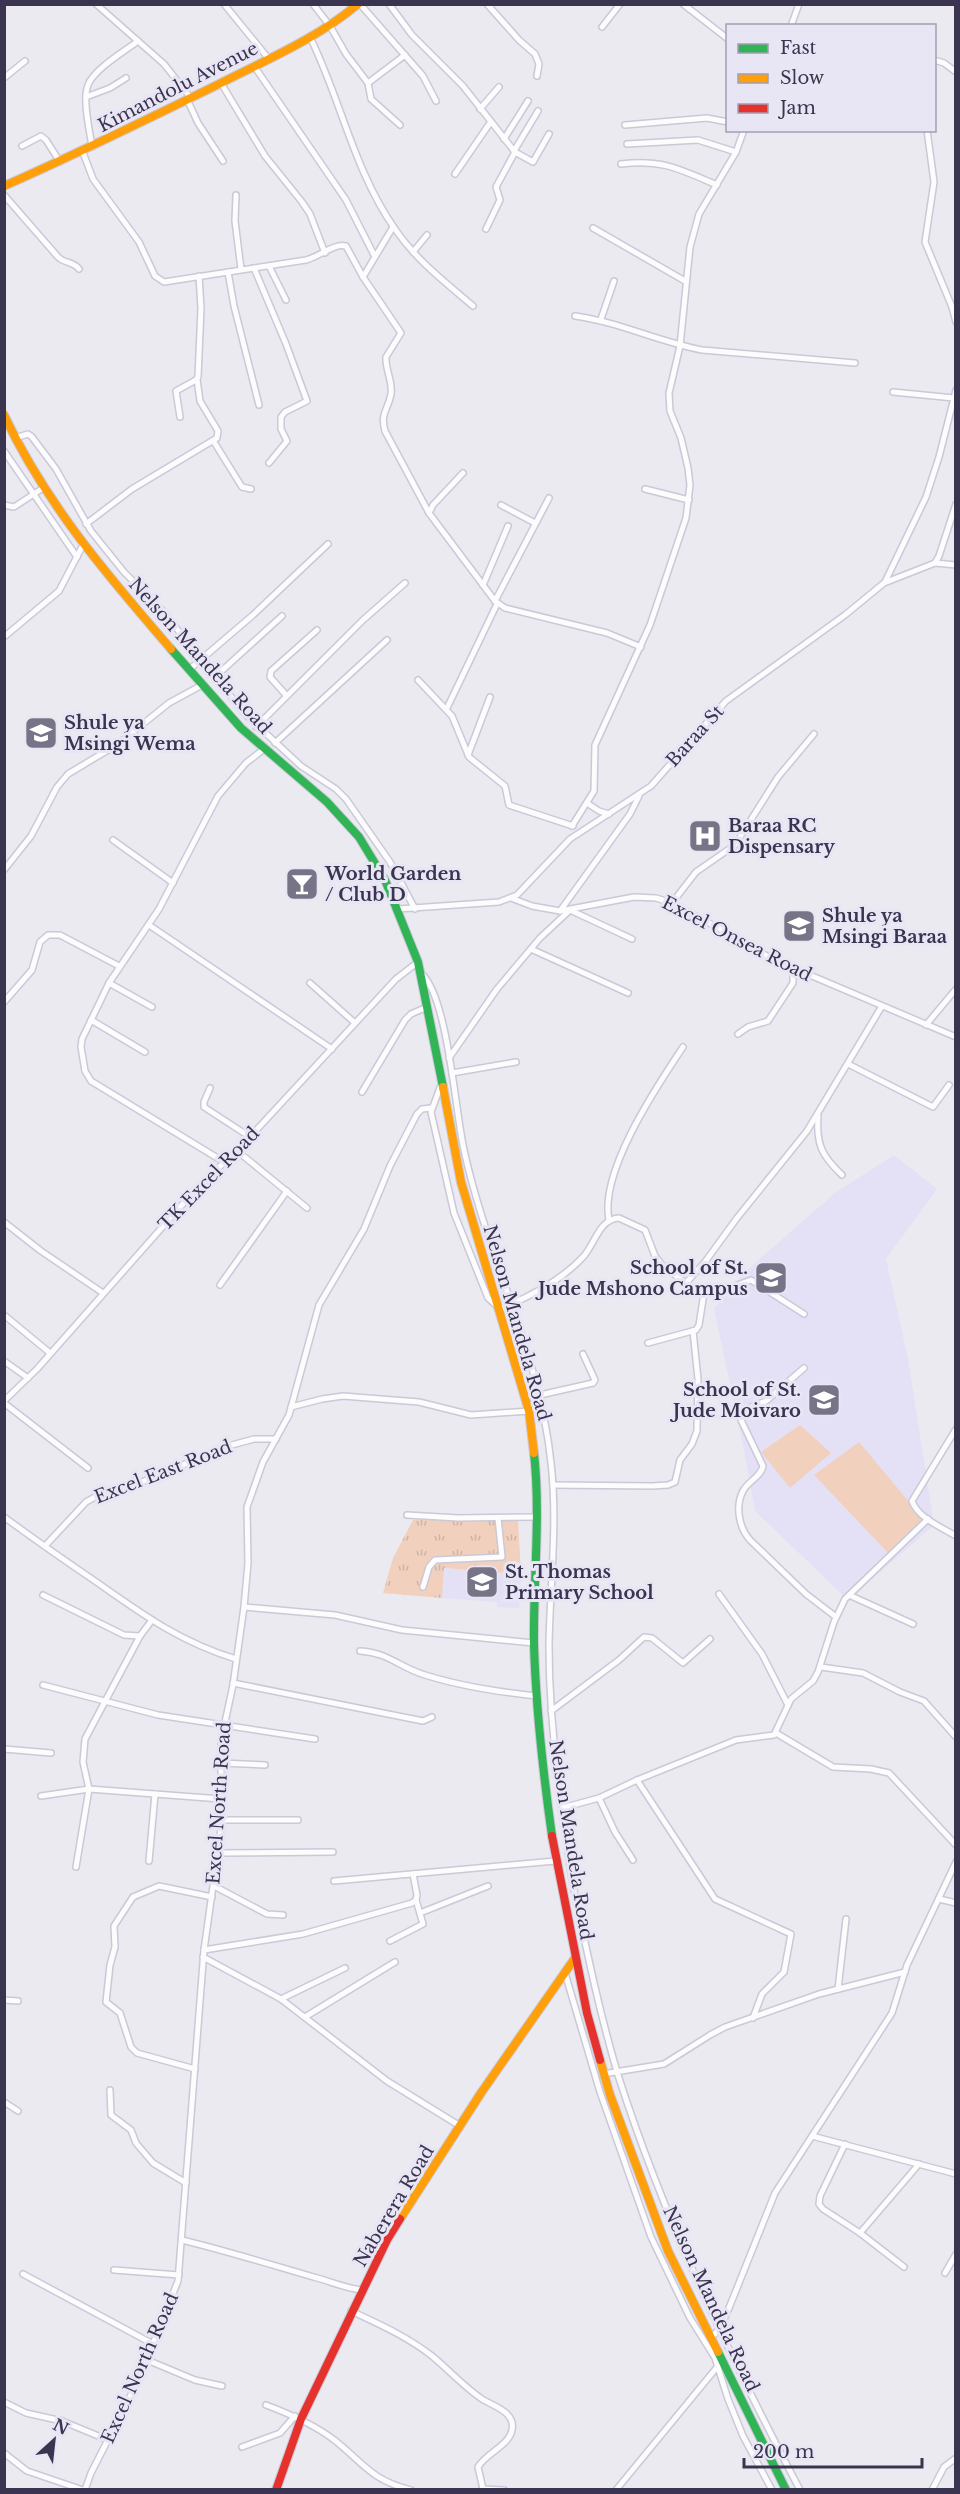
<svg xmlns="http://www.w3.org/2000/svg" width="960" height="2494" font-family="'Libre Baskerville',serif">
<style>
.built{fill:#e4e1f6}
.grass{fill:url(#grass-tufts)}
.pitch{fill:#f1d1be}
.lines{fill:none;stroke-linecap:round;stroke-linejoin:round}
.street-casing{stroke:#cbc8d8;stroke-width:8}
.fast-casing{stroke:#cbc8d8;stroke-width:10}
.slow-casing{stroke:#cbc8d8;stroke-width:10}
.jam-casing{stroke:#cbc8d8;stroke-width:10}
.street{stroke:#fcfcfd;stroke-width:5}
.fast{stroke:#30b455;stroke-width:8}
.slow{stroke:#ff9f0a;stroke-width:8}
.jam{stroke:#e5322d;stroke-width:8}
.labels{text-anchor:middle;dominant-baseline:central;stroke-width:6;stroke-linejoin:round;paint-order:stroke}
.street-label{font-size:18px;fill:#3a3450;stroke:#e8e6f4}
.poi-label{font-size:18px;font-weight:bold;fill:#3a3450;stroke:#e8e6f4;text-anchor:start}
</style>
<defs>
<pattern id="grass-tufts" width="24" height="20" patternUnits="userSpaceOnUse" patternTransform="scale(1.5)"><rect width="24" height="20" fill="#f1d1be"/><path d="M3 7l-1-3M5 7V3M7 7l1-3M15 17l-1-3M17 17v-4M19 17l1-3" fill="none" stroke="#cfb4a5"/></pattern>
</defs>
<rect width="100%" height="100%" fill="#eaeaf0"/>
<!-- built -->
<g class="built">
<path d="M894,1155l43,34 -51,70 22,100 26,166 -86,75 -93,-89 -13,-71 -28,-131 32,-38 89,-78z"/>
<path d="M444,1568l77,6 -2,34 -22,-1v-5l-55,-4z"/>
</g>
<!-- grass -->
<path class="grass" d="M413,1520h105l3,54 -77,-6 -2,30 -59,-5 10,-35z"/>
<!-- pitch -->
<g class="pitch">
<path d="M800,1425l31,28 -41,35 -29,-36z"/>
<path d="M859,1442l66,79 -34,35 -77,-81z"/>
</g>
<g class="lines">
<defs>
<g id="street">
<path d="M96,4l68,60 26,33"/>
<path d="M224,4l44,54"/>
<path d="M313,4l17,22 16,28 22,29 3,16 29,26"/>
<path d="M360,4l63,72 13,25"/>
<path d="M389,4l23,31 51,51 52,66 -19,35 4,13 -14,29"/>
<path d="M487,4l32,36 16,14 4,10 -2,12"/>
<path d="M683,4l45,35"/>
<path d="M791,26l8,-22"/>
<path d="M602,27l18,-23"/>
<path d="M310,37c31,63 44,134 85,192 21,31 50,53 78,77"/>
<path d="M934,60l10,3 12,9"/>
<path d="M254,66l92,134 28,55"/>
<path d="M4,78l21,-17"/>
<path d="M221,83l44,73 37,46 8,12 15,39"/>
<path d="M368,83l37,-28"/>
<path d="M86,97l24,-9 16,-10"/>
<path d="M187,99l11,24 25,38"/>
<path d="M480,109l19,-22"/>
<path d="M625,125l82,-7 21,4"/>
<path d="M927,130l7,52 -9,60 27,65 4,15"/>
<path d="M504,139l24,-38"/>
<path d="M627,144l71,-4 38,12"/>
<path d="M22,146l19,-10 5,4 14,22"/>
<path d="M92,147c-2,-15 -10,-48 -4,-62 6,-16 37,-34 50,-44"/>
<path d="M82,150l11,29 46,63 16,34 9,6 142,-22c13,-3 28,-17 40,-14l17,31 38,56 -15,24c-1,12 7,25 5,37 -3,17 -11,18 -6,37l44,82 66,88 10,7 102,25 34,14"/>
<path d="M514,151l24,-40"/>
<path d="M515,152l18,10 16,-28"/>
<path d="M621,164c41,-5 58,5 96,21"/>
<path d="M455,174l35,-51"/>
<path d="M4,195l54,62c7,7 15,4 21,12"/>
<path d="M236,195l-1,26 6,48"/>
<path d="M593,228l92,53"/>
<path d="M413,252l14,-17"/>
<path d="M269,266l17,34"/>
<path d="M254,268l32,76 21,57 -22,11 -4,5v12l6,12 -18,22"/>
<path d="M228,272l6,34 25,99"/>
<path d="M363,277l30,-50"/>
<path d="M575,316c44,6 84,26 127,34l153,13"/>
<path d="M601,319l13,-38"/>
<path d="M893,392l61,6"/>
<path d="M180,417l-4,-26 20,-11 2,-3 3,-69 -2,-32"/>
<path d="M15,438l13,-4 4,3 24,32 35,62 33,41 37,37 84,105 56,52 35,23 10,10 44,63 25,47"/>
<path d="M214,442l28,45 9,2"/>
<path d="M4,451l73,106"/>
<path d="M645,489l44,11"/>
<path d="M4,505l10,2 29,-19"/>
<path d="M501,505l34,18"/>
<path d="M429,513l4,-8 30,-32"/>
<path d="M86,524l46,-35 85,-51 1,-7 -18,-30 -3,-22"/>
<path d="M935,563l21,2"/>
<path d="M885,582l41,-85 13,-40 17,-67"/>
<path d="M483,585l25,-59"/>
<path d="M495,601l54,-103"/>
<path d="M4,637l55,-46 24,-46"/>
<path d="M190,669l63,-54 75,-71"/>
<path d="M215,677l67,-61"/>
<path d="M418,680l34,36 17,41 36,29 4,19 64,21"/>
<path d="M286,695l-16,-18 1,-6 46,-41"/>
<path d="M447,708l50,-104"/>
<path d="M256,727l107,-107 42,-37"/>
<path d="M275,743l112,-103"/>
<path d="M468,755l22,-58"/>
<path d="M587,803l12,8 10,3"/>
<path d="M572,826l22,-35 1,-46 55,-120 36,-107 4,-33 -2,-17 -7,-30 -11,-27 -1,-18 11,-47 10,-99 9,-33 37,-62 8,-22"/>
<path d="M113,840l60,43"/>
<path d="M4,870l27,-34 26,-49 11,-13 50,-30 51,-41 33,-18"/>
<path d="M511,898l21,8 28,5 74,-14 22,1 16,5 50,27 50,29 184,78"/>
<path d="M672,903l24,-31 39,-27 43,-68 36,-43"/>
<path d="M398,909l101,-7 18,-7 53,-56 81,-53 75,-85 119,-86 39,-32 51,-20 4,-7 17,-52"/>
<path d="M560,911l70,-97 9,-18"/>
<path d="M149,925l183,124"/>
<path d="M531,949l97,44"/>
<path d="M422,974c26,25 33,136 42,176 23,106 76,204 87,313 7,60 -1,122 -2,182 0,59 6,117 15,174 3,24 5,48 10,71 13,62 26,125 44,185 46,144 112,282 182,415"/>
<path d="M109,983l43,24"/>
<path d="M310,983l45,40"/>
<path d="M4,1002l28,-32 8,-28 8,-7h12l59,31"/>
<path d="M91,1020l54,32"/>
<path d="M926,1025l30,-36"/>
<path d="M738,1034l10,-7 20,-6 25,-38v-14"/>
<path d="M449,1058l48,-69 43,-51 30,-28 62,29"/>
<path d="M848,1064l85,43 16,-22"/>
<path d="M452,1073l64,-11"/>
<path d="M441,1085l-10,27 23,101 34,85 12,11c29,-12 61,-28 83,-52 12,-13 16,-38 36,-39l26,12 10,26 7,9 34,26 17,3 38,-14 53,34"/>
<path d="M210,1088l-6,14v5l46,30"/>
<path d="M362,1092l43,-72 6,-6 16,-7"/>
<path d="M818,1116c-2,29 4,40 24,59"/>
<path d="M236,1150l71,58"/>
<path d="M224,1162l-133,-81 -6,-10 -4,-24 1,-8 27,-56 50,-74 59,-113 28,-33 18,-14"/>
<path d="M609,1220c-10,-48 48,-134 74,-173"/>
<path d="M4,1222l37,29 62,42"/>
<path d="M685,1284l20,-22 32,-44 70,-87 75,-125"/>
<path d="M220,1285l67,-94"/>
<path d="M4,1315l46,38"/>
<path d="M648,1343l48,-13 3,-5 5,-32"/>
<path d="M4,1361l24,17"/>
<path d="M804,1368l-38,33 -22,9 -3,10 22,46c-2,11 -15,15 -20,25 -8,15 -4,37 7,49l56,54 30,23"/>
<path d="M540,1395l53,-12 2,-3 -12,-26"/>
<path d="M4,1401l33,-32 151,-171 62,-61 146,-158 22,-17"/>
<path d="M4,1403l84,65"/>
<path d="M291,1407l31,-8 21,-3 76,6 52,13 58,-4"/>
<path d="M956,1429l-44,72c6,17 29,26 44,35"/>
<path d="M553,1485l99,1 16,-1 7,-3 5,-22 12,-16 5,-13 1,-52 -5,-48"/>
<path d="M407,1515l51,3 79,-1"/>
<path d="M4,1517c30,22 60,43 91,64 47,33 85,61 141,78"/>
<path d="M45,1546l41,-44 9,-5 30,-8 103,-43 26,-7h22"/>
<path d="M423,1587l6,-20 6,-7 67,-3 -4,-39"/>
<path d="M719,1594l43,60 26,51"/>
<path d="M43,1595l81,40 16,1"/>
<path d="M849,1595l64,29"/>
<path d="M244,1607l91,8 67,15 132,13"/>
<path d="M360,1651c30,2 38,16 65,24 35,11 74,17 111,21"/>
<path d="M821,1667l42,6 37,19 24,9 32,36"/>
<path d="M233,1683l190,38 9,-4"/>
<path d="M43,1685l115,30 157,24"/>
<path d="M551,1711l68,-51 25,-23 8,1 31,25 27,-24"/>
<path d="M776,1733l57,34 38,2 18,4 67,72"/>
<path d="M4,1749l47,4"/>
<path d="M221,1763l44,2"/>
<path d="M637,1780l78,119 76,35 -7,38 -22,22 -9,24"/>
<path d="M41,1796l48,-7 132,10"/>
<path d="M599,1798l16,34 18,28"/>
<path d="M562,1808l37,-10 38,-18 99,-40 38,-5 17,-36 22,-18 5,-9 16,-50 11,-23 83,-80"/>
<path d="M221,1820h77"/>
<path d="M219,1853l114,-1"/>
<path d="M149,1861l6,-67"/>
<path d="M76,1867l13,-78 -6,-27 2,-23 55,-103 12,-16"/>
<path d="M334,1881l221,-20"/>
<path d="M214,1886l53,28 16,1"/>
<path d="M939,1899l17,4"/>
<path d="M420,1913l68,-27"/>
<path d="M390,1941l33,-17 -7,-24"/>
<path d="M204,1950l99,-16 109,-31 4,-3 1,-5 -4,-21"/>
<path d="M203,1957l78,42 106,82 73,45"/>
<path d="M565,1973l35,119 51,145 39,81 25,40 13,41 15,37 29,54"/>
<path d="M838,1989l8,-70"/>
<path d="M281,1999l64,-31"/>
<path d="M4,2000l14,1"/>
<path d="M305,2017l90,-55"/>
<path d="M195,2069l-58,-16 -6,-6 -11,-34 -14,-11 4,-37 5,-18 -1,-21 19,-29 26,-11 53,11"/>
<path d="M603,2074l61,-10 46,-29 15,-8 94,-33 86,-22"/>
<path d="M110,2090l1,25 20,15 5,13 17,20 33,20"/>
<path d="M4,2102l14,9"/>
<path d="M812,2136l144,38"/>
<path d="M845,2144l-25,52 -1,8 4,5 37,24 44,34"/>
<path d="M860,2233l59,-69"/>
<path d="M182,2240c45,11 90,25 135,38 15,4 28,10 44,12"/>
<path d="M114,2270l65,5"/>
<path d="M945,2273l11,-19"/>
<path d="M23,2274l130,70"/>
<path d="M351,2311c28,13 57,26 81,45 17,14 32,31 50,43 11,7 34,13 30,31 -3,16 -26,23 -34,37l5,22"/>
<path d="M711,2338l9,-10 9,-20 46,-115 117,-180 15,-48 49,-103"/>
<path d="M147,2360l48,20 27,6"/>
<path d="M4,2402l22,11 36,8 46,19"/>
<path d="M266,2405c24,9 47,19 67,34 31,24 36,40 78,51"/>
<path d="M242,2447l38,-14 15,-17"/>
<path d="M4,2453l23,18 56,19"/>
<path d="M482,2489l22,1"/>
<path d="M85,2490l6,-17 48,-94 39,-98 26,-331 17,-121v-88l12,-56 11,-78 4,-44 -1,-56 16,-45 26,-47 30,-110 45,-76 26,-63 27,-52 5,-5 9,-1"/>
<path d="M616,2490l102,-124"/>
<path d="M932,2490l12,-23 12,-9"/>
</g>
<g id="fast">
<path d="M171,649l70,79 86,74 32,35 26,43 33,82 25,125"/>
<path d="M534,1453c7,64 -1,128 0,192 2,64 9,127 18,191"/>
<path d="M718,2352l68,138"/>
</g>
<g id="slow">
<path d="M4,186c73,-32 144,-67 215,-102 47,-24 99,-46 139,-80"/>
<path d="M4,415c42,89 103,160 167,234"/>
<path d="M443,1087l18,95 68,229 5,42"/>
<path d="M600,2060l10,35 58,156 50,101"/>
<path d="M400,2219l81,-126 94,-135"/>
</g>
<g id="jam">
<path d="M552,1836l35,177 13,47"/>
<path d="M276,2490l25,-71 86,-179 13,-21"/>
</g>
</defs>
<!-- street casing -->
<use href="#street" class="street-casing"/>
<!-- fast casing -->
<use href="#fast" class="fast-casing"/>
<!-- slow casing -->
<use href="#slow" class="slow-casing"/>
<!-- jam casing -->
<use href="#jam" class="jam-casing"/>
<!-- street -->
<use href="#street" class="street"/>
<!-- fast -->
<use href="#fast" class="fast"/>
<!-- slow -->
<use href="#slow" class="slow"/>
<!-- jam -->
<use href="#jam" class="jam"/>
</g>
<!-- icons -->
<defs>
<symbol id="school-square" viewBox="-11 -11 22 22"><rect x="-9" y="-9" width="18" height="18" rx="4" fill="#787488" stroke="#e8e6f4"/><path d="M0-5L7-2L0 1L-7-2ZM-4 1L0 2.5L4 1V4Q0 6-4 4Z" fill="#fff"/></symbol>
<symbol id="hospital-square" viewBox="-11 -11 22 22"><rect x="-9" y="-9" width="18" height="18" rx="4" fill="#787488" stroke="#e8e6f4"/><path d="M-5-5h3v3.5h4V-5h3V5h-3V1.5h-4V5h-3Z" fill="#fff"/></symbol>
<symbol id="bar-square" viewBox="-11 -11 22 22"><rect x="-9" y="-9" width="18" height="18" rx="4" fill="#787488" stroke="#e8e6f4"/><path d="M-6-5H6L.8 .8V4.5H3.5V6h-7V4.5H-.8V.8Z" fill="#fff"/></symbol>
</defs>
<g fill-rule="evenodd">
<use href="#school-square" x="22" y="714" width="38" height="38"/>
<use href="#hospital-square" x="686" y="817" width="38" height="38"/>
<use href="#bar-square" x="283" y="865" width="38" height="38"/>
<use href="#school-square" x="780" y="907" width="38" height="38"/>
<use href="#school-square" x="752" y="1259" width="38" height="38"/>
<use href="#school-square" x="805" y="1381" width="38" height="38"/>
<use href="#school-square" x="463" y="1563" width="38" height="38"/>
</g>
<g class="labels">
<!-- street labels -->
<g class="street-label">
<text transform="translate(178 87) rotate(-27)">Kimandolu Avenue</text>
<text transform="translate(200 656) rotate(48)">Nelson Mandela Road</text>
<text transform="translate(695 736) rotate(-48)">Baraa St</text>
<text transform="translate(737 939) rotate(27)">Excel Onsea Road</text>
<text transform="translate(209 1179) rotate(-46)">TK Excel Road</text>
<text transform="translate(517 1323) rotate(74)">Nelson Mandela Road</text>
<text transform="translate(163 1472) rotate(-21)">Excel East Road</text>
<text transform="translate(219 1803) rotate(-86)">Excel North Road</text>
<text transform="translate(571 1840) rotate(81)">Nelson Mandela Road</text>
<text transform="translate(394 2206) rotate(-59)">Naberera Road</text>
<text transform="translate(711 2299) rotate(65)">Nelson Mandela Road</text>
<text transform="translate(140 2368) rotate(-66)">Excel North Road</text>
</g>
<!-- poi labels -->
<g class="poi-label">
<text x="64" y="723">Shule ya<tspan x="64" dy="21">Msingi Wema</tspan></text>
<text x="728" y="826">Baraa RC<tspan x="728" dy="21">Dispensary</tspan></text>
<text x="325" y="874">World Garden<tspan x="325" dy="21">/ Club D</tspan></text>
<text x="822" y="916">Shule ya<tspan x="822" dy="21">Msingi Baraa</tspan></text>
<text x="748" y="1268" text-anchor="end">School of St.<tspan x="748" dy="21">Jude Mshono Campus</tspan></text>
<text x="801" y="1390" text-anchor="end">School of St.<tspan x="801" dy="21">Jude Moivaro</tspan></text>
<text x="505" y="1572">St. Thomas<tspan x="505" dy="21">Primary School</tspan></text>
</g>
</g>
<!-- border -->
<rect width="960" height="2494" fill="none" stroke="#3a3450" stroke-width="12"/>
<!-- legend -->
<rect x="726" y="24" width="210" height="108" fill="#e8e6f4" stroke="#a29fb2" stroke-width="1.5"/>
<rect x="738" y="44" width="30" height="9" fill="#30b455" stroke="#a29fb2" stroke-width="1.5"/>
<text x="780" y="54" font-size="18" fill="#3a3450">Fast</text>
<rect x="738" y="74" width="30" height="9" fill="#ff9f0a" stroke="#a29fb2" stroke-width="1.5"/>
<text x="780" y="84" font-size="18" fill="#3a3450">Slow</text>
<rect x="738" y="104" width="30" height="9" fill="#e5322d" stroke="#a29fb2" stroke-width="1.5"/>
<text x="780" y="114" font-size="18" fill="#3a3450">Jam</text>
<!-- north arrow -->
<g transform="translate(54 2440) rotate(27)" stroke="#e8e6f4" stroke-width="4.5" paint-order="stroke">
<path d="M0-4.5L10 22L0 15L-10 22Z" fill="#3a3450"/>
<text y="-9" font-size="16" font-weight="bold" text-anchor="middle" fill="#3a3450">N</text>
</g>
<!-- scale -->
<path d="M744 2458v9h178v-9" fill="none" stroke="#3a3450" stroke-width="3"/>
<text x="753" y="2458" font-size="18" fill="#3a3450" stroke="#e8e6f4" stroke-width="4.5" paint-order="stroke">200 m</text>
</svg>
